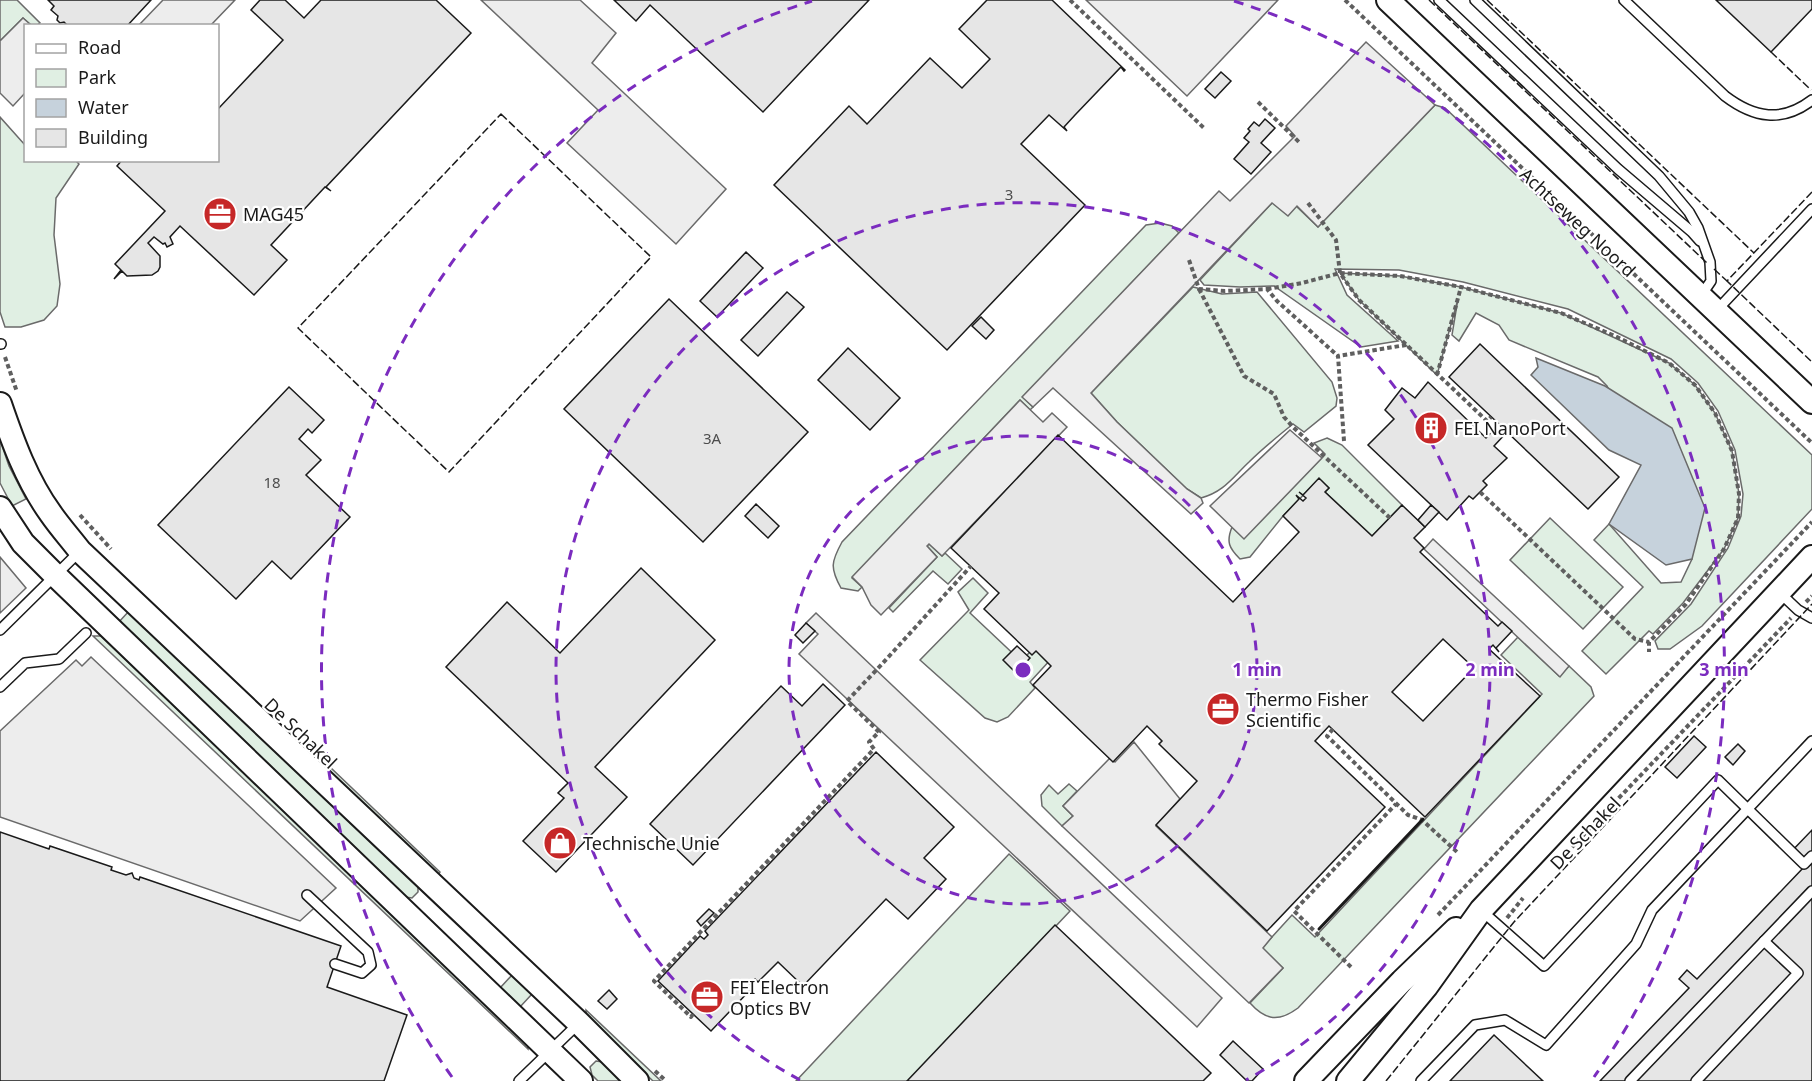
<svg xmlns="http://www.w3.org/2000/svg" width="1812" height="1081" font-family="'Noto Sans',sans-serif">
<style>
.green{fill:#e0efe3;stroke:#6a6a6a;stroke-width:1.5}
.parking{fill:#ededed;stroke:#6a6a6a;stroke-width:1.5}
.water{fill:#c6d2dc;stroke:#6a6a6a;stroke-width:1.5}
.building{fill:#e6e6e6;stroke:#1a1a1a;stroke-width:1.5;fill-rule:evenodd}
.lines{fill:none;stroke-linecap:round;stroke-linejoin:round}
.service-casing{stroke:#1a1a1a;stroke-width:12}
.tertiary-casing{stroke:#1a1a1a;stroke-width:26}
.path{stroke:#5f5f5f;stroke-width:4;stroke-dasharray:4.5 3;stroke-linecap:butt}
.service{stroke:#fff;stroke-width:9}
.tertiary{stroke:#fff;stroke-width:22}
.fence{stroke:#1a1a1a;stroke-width:1.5;stroke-dasharray:8 3;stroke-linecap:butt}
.wall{stroke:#1a1a1a;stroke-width:3}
.ring{fill:none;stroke:#7b2cbf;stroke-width:3;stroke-dasharray:10 8}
.labels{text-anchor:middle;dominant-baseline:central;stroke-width:4.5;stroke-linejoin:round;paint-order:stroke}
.number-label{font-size:15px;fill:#4d4d4d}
.poi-label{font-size:18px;fill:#1a1a1a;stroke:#fff;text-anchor:start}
.street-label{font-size:18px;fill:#1a1a1a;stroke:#fff}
.centre{fill:#7b2cbf;stroke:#fff;stroke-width:3}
.ring-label{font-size:18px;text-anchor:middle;font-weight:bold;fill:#7b2cbf;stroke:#fff;stroke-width:4.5;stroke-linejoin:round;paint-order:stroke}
</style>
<rect width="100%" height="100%" fill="#fff"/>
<!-- green -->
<g class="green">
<path d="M0,0h17l23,23 -3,2h-6l-8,-7 -23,23z"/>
<path d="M1435,105l10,3 367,347v54l-110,117 -32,23h-12l-3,-8 36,-37 37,-56 13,-32 2,-22 -8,-44 -17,-39 -20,-28 -27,-24 -103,-50 -105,-27 -64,-12 -64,-1 12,26 51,46 -37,6 -87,-61 -34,1 -36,-2 -4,-5 72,-77 24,3 22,21z"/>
<path d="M0,117l25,28 1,15 50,1 3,3 -23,34 -2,37 6,49 -3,22 -13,14 -23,7h-16l-5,-15z"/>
<path d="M1160,223l12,3 7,7 -156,164 10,10 -3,3 -10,-10 -168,178 10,9 -4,4 -17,-3c-11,-20 -10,-26 1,-46l304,-317z"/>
<path d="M1340,273l60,3 61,11 100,26 108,50 26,22 20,28 17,38 7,43 -1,24 -14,31 -41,54 -30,31 -4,-3 -43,43 -24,-23 61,-64 -49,-47 15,-16 52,59 20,-1 11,-23 -85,-173 -9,-9 -89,-37 -10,-15 -23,-12 -17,28 -7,-6 6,-36 -21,76 -78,-75z"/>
<path d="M1193,287l29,7 35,-2 75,90 5,16 -1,8 -32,26 -11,-8c-15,12 -30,24 -44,38 -16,15 -25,30 -48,36l-14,-9 -70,-67 -26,-29z"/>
<path d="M1327,438l15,7 60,60 -30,31 -47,-44 4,-4 -10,-9 -36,37 -33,41 -10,2c-11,-11 -14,-17 -8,-32l12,11 81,-84 -11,-11z"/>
<path d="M0,440l9,26 17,33 -14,7 -12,-23z"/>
<path d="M1550,518l73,69 -40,42 -73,-69z"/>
<path d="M929,544l13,12 3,-3 17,16 -14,15 -15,-13 -40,41 -4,-4 48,-51 -10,-11z"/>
<path d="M973,578l15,15 -18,20 51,48 17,-17 14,14 -22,24 5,6 -27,29 -11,5 -12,-4 -65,-58 49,-50 -11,-18z"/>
<path d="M129,611l289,274v7l-6,6 -7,-1 -287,-274z"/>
<path d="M93,636h8l427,406v7z"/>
<path d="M1518,637l41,39 10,-10 22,21 3,9 -296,312c-19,14 -32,13 -48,-5l33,-35 -21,-20 30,-33 23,22 227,-243 -41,-39z"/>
<path d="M309,747l131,125 -3,4 -129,-123z"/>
<path d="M1069,784l8,7 -14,15 10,10 -11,10 -20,-20 -1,-11 8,-10 9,9z"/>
<path d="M1009,854l61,57 -160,170h-114z"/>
<path d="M512,975l20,19 -12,13 -20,-19z"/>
<path d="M586,1010l75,71h-8l-67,-64z"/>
<path d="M596,1061l7,1 21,19h-26l-6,-6 -2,-8z"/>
</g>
<!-- parking -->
<g class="parking">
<path d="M163,0h72l-24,25h-72z"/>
<path d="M481,0h99l36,33 -24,30 134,126 -50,55 -109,-101 31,-33z"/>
<path d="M1086,0h192l-91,96z"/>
<path d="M23,18l8,7 -5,1 -1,67 -12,13 -13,-13v-52z"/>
<path d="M1366,42l69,63 -117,122 -21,-21 -9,10 -16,-13 -181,190 26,29 70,67 14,9 2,5 -12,11 -138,-126 -20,19 -11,-10 197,-206 11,10 65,-65 -9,-10z"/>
<path d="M1020,400l23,22 9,-9 15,14 -125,129 -13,-12 -2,2 10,11 -56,58 -10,-10 -9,-18 -10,-10z"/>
<path d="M1290,430l32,28 -78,81 -34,-33z"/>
<path d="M1433,539l136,127 -9,11 -136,-128z"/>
<path d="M0,557l26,31 -26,25z"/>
<path d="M816,613l406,385 -25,29 -398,-373 19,-20 -12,-11z"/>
<path d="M91,657l245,231 -36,33 -300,-104v-86l76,-71 6,6z"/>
<path d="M1134,742l46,57 -24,27 116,111 -9,11 20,20 -34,35 -187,-177 11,-10 -10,-10 47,-48 5,4z"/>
</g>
<!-- water -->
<path class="water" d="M1536,358l69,28 67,42 33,80 -13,51 -26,6 -57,-41 32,-59 -32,-15 -78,-75 7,-8z"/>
<!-- building -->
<g class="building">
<path d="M48,0h103l-24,26h-59l-4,-4 -4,1 -3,-3 1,-4 -7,-6 3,-4z"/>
<path d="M260,0h25l19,18 17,-18h115l35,33 -145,154 5,4 -6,-4 -54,58 16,15 -33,35 -74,-69 -10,11 3,7 -6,3 -2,-4 -2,1 -9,-7 -6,6 12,13v11l-2,4 -6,4 -25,1 -5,-5 -8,8 7,-9 -6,-6 50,-53 -48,-45 5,-6h96v-51l65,-69 -32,-30z"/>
<path d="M614,0h255l-106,112 -113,-107 -14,16z"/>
<path d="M987,0h65l73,70 -1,1 -3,-4 -46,48 -11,12 3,4 -18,-16 -28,29 64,61 -138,145 -173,-165 75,-79 18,18 63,-66 32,30 28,-29 -31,-30z"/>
<path d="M1716,0h96v9l-41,43z"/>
<path d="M1221,72l10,9 -16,17 -10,-9z"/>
<path d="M1265,119l10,9 -14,15 10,9 -20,22 -17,-15 15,-17 -5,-4 6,-7 -2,-2 6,-7 5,4z"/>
<path d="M746,252l17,16 -46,49 -17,-16z"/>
<path d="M787,292l17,15 -46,49 -17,-16z"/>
<path d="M669,299l139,133 -105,110 -139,-133z"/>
<path d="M981,317l13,13 -8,9 -14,-13z"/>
<path d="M1480,344l139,133 -31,32 -81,-77 -13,14 13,12 -24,23 4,4 -14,14 -4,-3 -22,24 -79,-75 26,-26 -9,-9 17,-22 13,10 13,-16 58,56 13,-14 -50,-47z"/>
<path d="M848,348l52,50 -30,32 -52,-50z"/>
<path d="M289,387l35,33 -12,13 -4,-4 -9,10 22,21 -15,15 44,42 -59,62 -19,-18 -36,38 -78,-74z"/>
<path d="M1058,435l175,167 66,-70 -16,-16 16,-17 -3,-4 7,6 3,-3 -7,-6 4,3 16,-17 10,10 -4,4 47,44 30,-31 23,22 -11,11 10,10 -4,4 78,74 4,-4 10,9 -16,17 3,4 -6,-7 -4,4 51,47 -115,121 -96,-91 -14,15 70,66 -118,124 -111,-106 41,-44 -38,-37 3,-3 -15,-15 -34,36 -24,-23 -56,-54 18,-19 -15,-15 -4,4 -48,-46 15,-16 -48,-45zM1443,639l31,29 -51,53 -31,-29z"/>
<path d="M756,504l23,22 -11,12 -23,-22z"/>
<path d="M1431,505l8,7 -14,15 -7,-7z"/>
<path d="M641,568l74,72 -120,127 32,30 -71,75 -33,-31 41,-43 -6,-5 10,-10 -122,-116 61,-65 53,51z"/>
<path d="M806,623l9,8 -12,12 -8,-8z"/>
<path d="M1017,646l13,12 -14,15 -13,-13z"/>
<path d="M823,684l22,21 -152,160 -43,-41 131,-138 21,20z"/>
<path d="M1694,736l12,11 -29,31 -12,-11z"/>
<path d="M1738,744l7,7 -12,14 -8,-8z"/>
<path d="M876,752l78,75 -30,31 22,21 -38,40 -22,-20 -83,87 -25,-24 -20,20 -3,-3 -5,5 3,3 -42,44 -53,-50 42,-45 4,3 4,-4 -3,-4z"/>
<path d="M1812,830v251h-212l89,-93 -10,-9 8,-9 10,9 107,-112 -15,-13z"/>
<path d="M0,832l49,17 1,-3 62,21 -1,3 15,5 6,-2 2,5 5,2 1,-3 201,69 -14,41 80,28 -23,66h-384z"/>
<path d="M709,909l5,4 -13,13 -4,-5z"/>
<path d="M1055,925l156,148 -8,8h-296z"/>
<path d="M609,990l8,9 -10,10 -9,-8z"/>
<path d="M1494,1035l49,46h-93z"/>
<path d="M1233,1041l30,28 -11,12h-5l-27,-26z"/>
</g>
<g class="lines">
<defs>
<g id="service">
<path d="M1439,0l179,169 74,63 8,9"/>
<path d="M1475,0l184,176 30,36 9,16 12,34 1,19 -11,16"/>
<path d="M1624,0l101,96c29,22 57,27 87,4"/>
<path d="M1717,310l95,-101"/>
<path d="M0,344h1"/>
<path d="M1779,592l19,18 14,8"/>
<path d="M0,630l80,-79"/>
<path d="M0,687l25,-24 34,-4 27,-26"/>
<path d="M307,895l61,57 3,13 -9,8 -27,-9"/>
<path d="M1482,911l62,55 174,-186 86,84 8,-8"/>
<path d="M519,1081l60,-58"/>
<path d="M1421,1081l54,-56 30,-5 41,25 90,-101 16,-34 160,-169"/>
<path d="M1630,1081l182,-190"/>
<path d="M1696,1081l102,-108 -34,-32"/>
</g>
<g id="tertiary">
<path d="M1388,0l424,402"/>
<path d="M0,404c13,38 27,77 51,110 9,13 19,24 29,37l499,472 58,58"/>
<path d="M0,508l23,35 33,33 525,505"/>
<path d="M1306,1081l96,-100 54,-52"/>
<path d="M1348,1081l78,-94 55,-77 331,-353"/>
</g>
</defs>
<!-- service casing -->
<use href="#service" class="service-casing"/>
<!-- tertiary casing -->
<use href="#tertiary" class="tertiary-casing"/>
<!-- path -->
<g class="path">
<path d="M1070,0l135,129"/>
<path d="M1345,0l467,443"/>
<path d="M1258,102l42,41"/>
<path d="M1308,203l28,37 4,33 19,27 128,121 4,-4"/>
<path d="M1189,260l10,29 26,2 42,-2 10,12 61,55"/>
<path d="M1199,289l45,87 30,18 10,23 9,10 97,91"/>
<path d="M1267,289l35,-6 38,-10 60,3 61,11 100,26 54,23 54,27 26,22 20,28 17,38 7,43 -1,24 -14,31 -38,55 -37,38v10"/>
<path d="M5,357l12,35"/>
<path d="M1437,375l24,-88"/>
<path d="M1344,441l-6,-85 68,-11"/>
<path d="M1480,492l155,147 14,3"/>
<path d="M80,515l31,34"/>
<path d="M1806,602l6,-6"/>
<path d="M1333,729l-6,7 81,79 14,5 35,32"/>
<path d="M1572,847l219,-229"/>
<path d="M1438,915l374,-393"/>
<path d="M1507,918l16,-20"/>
<path d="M1351,967l-57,-56 102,-107"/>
<path d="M693,1014l-2,3 -37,-36 220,-232 -5,-7 10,-10 -32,-31 35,-37 89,-98"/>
<path d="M655,1071l11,10"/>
</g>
<!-- service -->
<use href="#service" class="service"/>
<!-- tertiary -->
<use href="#tertiary" class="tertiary"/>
<!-- fence -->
<g class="fence">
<path d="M1429,0l278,263"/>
<path d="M1487,0l267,253"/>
<path d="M1771,52l40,38"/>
<path d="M501,114l150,143 -202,215 -151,-144z"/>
<path d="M1812,192l-85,89 85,81"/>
<path d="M1714,269l13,12"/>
<path d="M1386,1081l128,-159 298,-318"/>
</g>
<!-- wall -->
<path class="wall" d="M1319,929l104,-110"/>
</g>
<!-- distance rings -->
<g class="ring">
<circle cx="1023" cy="670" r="234"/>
<path d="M800 1080A467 467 0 1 1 1246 1080"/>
<path d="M452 1077A701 701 0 0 1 812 1M1234 1A701 701 0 0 1 1594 1077"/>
</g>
<!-- icons -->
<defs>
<symbol id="office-disc" viewBox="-11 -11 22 22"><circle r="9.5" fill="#c62828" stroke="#fff"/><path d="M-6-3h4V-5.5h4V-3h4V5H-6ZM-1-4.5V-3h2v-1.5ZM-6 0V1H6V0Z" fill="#fff"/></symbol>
<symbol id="building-disc" viewBox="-11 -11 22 22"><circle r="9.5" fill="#c62828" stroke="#fff"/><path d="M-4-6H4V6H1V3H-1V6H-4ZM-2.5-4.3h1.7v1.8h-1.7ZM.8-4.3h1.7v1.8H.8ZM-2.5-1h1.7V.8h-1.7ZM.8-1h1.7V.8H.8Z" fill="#fff"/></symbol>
<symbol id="shop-disc" viewBox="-11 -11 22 22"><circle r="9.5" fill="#c62828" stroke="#fff"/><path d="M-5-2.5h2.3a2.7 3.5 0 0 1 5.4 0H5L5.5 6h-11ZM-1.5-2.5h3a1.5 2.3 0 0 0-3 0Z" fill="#fff"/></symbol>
</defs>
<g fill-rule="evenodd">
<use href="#office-disc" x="201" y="195" width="38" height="38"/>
<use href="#building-disc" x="1412" y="409" width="38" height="38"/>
<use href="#office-disc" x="1204" y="690" width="38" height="38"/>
<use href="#shop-disc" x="541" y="824" width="38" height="38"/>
<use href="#office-disc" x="688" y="978" width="38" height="38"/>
</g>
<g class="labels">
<!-- number labels -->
<g class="number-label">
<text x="1009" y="194">3</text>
<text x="712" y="438">3A</text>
<text x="272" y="482">18</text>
</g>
<!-- poi labels -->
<g class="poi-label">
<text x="243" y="214">MAG45</text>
<text x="1454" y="428">FEI NanoPort</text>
<text x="1246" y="699">Thermo Fisher<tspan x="1246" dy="21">Scientific</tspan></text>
<text x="583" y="843">Technische Unie</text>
<text x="730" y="987">FEI Electron<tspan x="730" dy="21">Optics BV</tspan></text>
</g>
<!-- street labels -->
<g class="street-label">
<text transform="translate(1578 222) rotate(43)">Achtseweg Noord</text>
<text transform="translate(301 733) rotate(44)">De Schakel</text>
<text transform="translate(1585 833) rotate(-46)">De Schakel</text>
</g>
</g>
<circle cx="1023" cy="670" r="9" class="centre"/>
<g class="ring-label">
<text x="1257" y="676">1 min</text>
<text x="1490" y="676">2 min</text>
<text x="1724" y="676">3 min</text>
</g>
<!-- legend -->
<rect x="24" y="24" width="195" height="138" fill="#ffffff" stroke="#a3a3a3" stroke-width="1.5"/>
<rect x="36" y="44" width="30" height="9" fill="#ffffff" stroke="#a3a3a3" stroke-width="1.5"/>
<text x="78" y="54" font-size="18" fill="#1a1a1a">Road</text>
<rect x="36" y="69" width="30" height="18" fill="#e0efe3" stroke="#a3a3a3" stroke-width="1.5"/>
<text x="78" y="84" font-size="18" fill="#1a1a1a">Park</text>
<rect x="36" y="99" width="30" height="18" fill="#c6d2dc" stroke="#a3a3a3" stroke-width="1.5"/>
<text x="78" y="114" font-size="18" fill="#1a1a1a">Water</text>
<rect x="36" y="129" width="30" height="18" fill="#e6e6e6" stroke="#a3a3a3" stroke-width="1.5"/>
<text x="78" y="144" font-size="18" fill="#1a1a1a">Building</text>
</svg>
